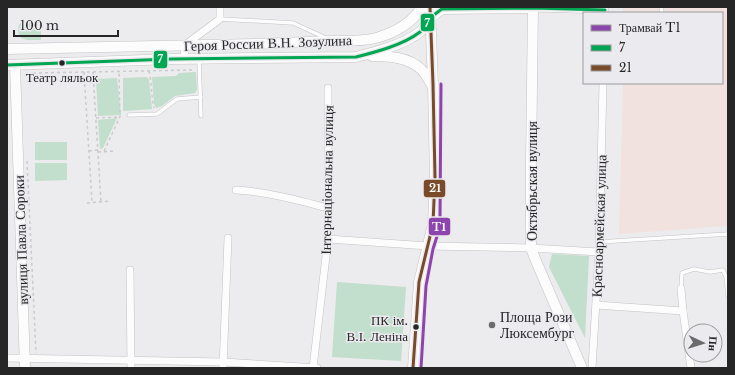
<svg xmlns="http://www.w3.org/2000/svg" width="735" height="375" font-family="'Libre Baskerville',serif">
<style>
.industrial{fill:#f1e2e0}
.green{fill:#c2decc}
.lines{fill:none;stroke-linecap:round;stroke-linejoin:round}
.lane-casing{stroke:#c3c2c4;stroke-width:4.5}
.street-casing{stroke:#c3c2c4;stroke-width:8}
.secondary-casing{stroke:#c3c2c4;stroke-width:11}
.path{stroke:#cacacc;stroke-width:1.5;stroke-dasharray:3 3;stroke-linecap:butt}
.lane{stroke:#fcfcfc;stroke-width:3.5}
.street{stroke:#fcfcfc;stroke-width:7}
.secondary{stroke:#fcfcfc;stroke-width:10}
.bus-1-casing{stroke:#ebeaee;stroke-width:6}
.bus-2-casing{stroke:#ebeaee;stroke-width:6}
.bus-1{stroke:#00a651;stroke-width:3}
.bus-2{stroke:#7a4b2a;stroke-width:3}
.tram-1-casing{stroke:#ebeaee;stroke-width:6}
.tram-1{stroke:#8e44ad;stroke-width:3}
.bus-dot{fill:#262627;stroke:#ebeaee;stroke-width:1.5}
.poi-dot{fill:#6b6b6c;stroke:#ebeaee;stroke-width:1.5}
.labels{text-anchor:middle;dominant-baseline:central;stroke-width:3;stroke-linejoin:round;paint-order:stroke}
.bus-label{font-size:13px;fill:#262627;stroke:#ebeaee}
.street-label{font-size:14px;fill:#262627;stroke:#ebeaee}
.poi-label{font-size:14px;fill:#262627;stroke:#ebeaee;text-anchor:start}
.line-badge{stroke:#ebeaee;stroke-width:1.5}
.badge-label{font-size:11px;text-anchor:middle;font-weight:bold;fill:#fff}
</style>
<rect width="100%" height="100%" fill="#ecebed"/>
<!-- industrial -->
<path class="industrial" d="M623,7h105v219l-109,8 4,-151h99v-70h-99z"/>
<!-- green -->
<g class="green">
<path d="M24,21h5l12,8v11h-14l-6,-2 -3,-6 1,-8z"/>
<path d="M196,72l1,18 -2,3 -20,3 -13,10 -6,2 -2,-4 -2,-27 24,-1 3,-3z"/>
<path d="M147,77l2,3 3,29 -29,2v-33z"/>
<path d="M117,78l4,37 -23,1 -2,-37z"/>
<path d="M117,118l-14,30 -3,1 -2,-29z"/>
<rect x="35" y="142" width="32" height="18"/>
<path d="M35,163h32v17l-32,1z"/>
<path d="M552,254l37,2 -4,82 -36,-71z"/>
<path d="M337,282l69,5 -5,74 -69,-4z"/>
</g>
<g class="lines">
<defs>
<g id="lane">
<path d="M661,7l1,6"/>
<path d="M220,19l73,4 33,15"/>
<path d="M199,60l2,56"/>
<path d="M129,115l28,-1 20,-15 24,-2"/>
<path d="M599,242l129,-8"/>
<path d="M681,289l1,-16 12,-4 16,3 13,-2 3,7 2,19"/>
</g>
<g id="street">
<path d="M533,8l72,2"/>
<path d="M184,60l1,-15 35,-26v-12"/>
<path d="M236,190c32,2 61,10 92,18"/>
<path d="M328,239l100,7 103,2 68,4"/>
<path d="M130,270l1,98"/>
<path d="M681,289l2,22 8,57"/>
<path d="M596,305l87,6"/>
<path d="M7,358l216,4 94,6"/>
<path d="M223,368l5,-130"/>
<path d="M313,368l15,-129v-151"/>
<path d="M592,368l7,-116 4,-169"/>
</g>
<g id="secondary">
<path d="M533,7l-2,156v85l5,13 46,107"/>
<path d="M7,49c83,-1 165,-4 248,-5 26,-1 52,-2 78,-3 13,0 31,0 43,-3 18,-5 36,-15 46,-31"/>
<path d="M372,56c16,0 36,1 49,13 5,5 8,12 12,18"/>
<path d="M7,65l165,-6 184,-2c20,-5 47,-12 64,-25 5,-4 6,-8 10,-13 3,-4 8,-7 12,-10l91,-1"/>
<path d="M15,65l10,303"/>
<path d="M413,368l6,-86 14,-58 2,-47 -2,-93 -3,-77"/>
</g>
</defs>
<!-- lane casing -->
<use href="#lane" class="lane-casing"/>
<!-- street casing -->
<use href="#street" class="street-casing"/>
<!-- secondary casing -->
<use href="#secondary" class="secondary-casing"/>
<!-- path -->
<g class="path">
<path d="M149,71c3,12 2,25 5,37"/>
<path d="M84,72l8,130"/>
<path d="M93,72l8,130"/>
<path d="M33,73l161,-3"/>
<path d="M96,118l24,-1"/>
<path d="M89,151l9,-1"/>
<path d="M104,151l16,-34 -1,-46"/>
<path d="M98,152l18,-1"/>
<path d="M27,161l9,192"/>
<path d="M87,203l24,-2"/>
</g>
<!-- lane -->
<use href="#lane" class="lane"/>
<!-- street -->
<use href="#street" class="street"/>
<!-- secondary -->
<use href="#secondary" class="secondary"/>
<defs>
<path id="bus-1" d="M7,65l165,-6 184,-2c20,-5 47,-12 64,-25 5,-4 6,-8 10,-13 3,-4 8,-7 12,-10l91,-1 72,2"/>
<path id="bus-2" d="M413,368l6,-86 14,-58 2,-47 -2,-93 -3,-77"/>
</defs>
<!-- bus-1 casing -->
<use href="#bus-1" class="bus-1-casing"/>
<!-- bus-2 casing -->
<use href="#bus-2" class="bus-2-casing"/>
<!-- bus-1 -->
<use href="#bus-1" class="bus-1"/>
<!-- bus-2 -->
<use href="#bus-2" class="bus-2"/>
<defs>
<path id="tram-1" d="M421,368l5,-82 7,-37 6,-19 1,-11 1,-135"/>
</defs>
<!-- tram-1 casing -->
<use href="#tram-1" class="tram-1-casing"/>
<!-- tram-1 -->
<use href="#tram-1" class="tram-1"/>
</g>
<!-- markers -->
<g class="bus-dot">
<circle cx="62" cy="63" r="3.5"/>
<circle cx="416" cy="327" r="3.5"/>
</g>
<circle class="poi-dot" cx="492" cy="325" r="4"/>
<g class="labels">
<!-- bus labels -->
<g class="bus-label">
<text x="62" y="77">Театр ляльок</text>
<text x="408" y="320" text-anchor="end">ПК ім.<tspan x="408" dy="16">В.І. Леніна</tspan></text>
</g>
<!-- street labels -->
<g class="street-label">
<text transform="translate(268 43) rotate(-2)">Героя России В.Н. Зозулина</text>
<text transform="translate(327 180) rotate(-89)">Інтернаціональна вулиця</text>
<text transform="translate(532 181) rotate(-90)">Октябрьская вулиця</text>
<text transform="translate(599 226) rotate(-88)">Красноармейская улица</text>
<text transform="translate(21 240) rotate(-92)">вулиця Павла Сороки</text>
</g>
<!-- poi labels -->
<g class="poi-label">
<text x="500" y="317">Площа Рози<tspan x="500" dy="16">Люксембург</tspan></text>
</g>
</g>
<g class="line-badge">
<rect x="420" y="13" width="15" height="19" rx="4" fill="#00a651"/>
<rect x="153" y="50" width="15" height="19" rx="4" fill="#00a651"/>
<rect x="423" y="179" width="23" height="19" rx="4" fill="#7a4b2a"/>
<rect x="428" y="217" width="23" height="19" rx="4" fill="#8e44ad"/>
</g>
<g class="badge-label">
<text x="427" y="27">7</text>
<text x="160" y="63">7</text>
<text x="435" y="192">21</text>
<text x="439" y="231">T1</text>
</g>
<!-- border -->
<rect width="735" height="375" fill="none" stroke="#262627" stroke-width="16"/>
<!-- legend -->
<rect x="583" y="12" width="140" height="72" fill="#ebeaee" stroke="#9c9c9e"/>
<rect x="591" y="25" width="20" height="6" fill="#8e44ad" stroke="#9c9c9e"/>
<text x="619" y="32" font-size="12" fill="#262627">Трамвай T1</text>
<rect x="591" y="45" width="20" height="6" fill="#00a651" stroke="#9c9c9e"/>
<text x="619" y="52" font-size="12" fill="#262627">7</text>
<rect x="591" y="65" width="20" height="6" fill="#7a4b2a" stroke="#9c9c9e"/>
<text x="619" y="72" font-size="12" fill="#262627">21</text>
<!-- north arrow -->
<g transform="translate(703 343) rotate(94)"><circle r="19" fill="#ebeaee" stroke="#9c9c9e"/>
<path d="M0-3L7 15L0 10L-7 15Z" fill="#6b6b6c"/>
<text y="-6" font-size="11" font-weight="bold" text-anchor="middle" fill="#262627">Пн</text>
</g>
<!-- scale -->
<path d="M14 30v6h104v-6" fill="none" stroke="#262627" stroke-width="2"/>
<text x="20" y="30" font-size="12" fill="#262627" stroke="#ebeaee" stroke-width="3" paint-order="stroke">100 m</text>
</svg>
